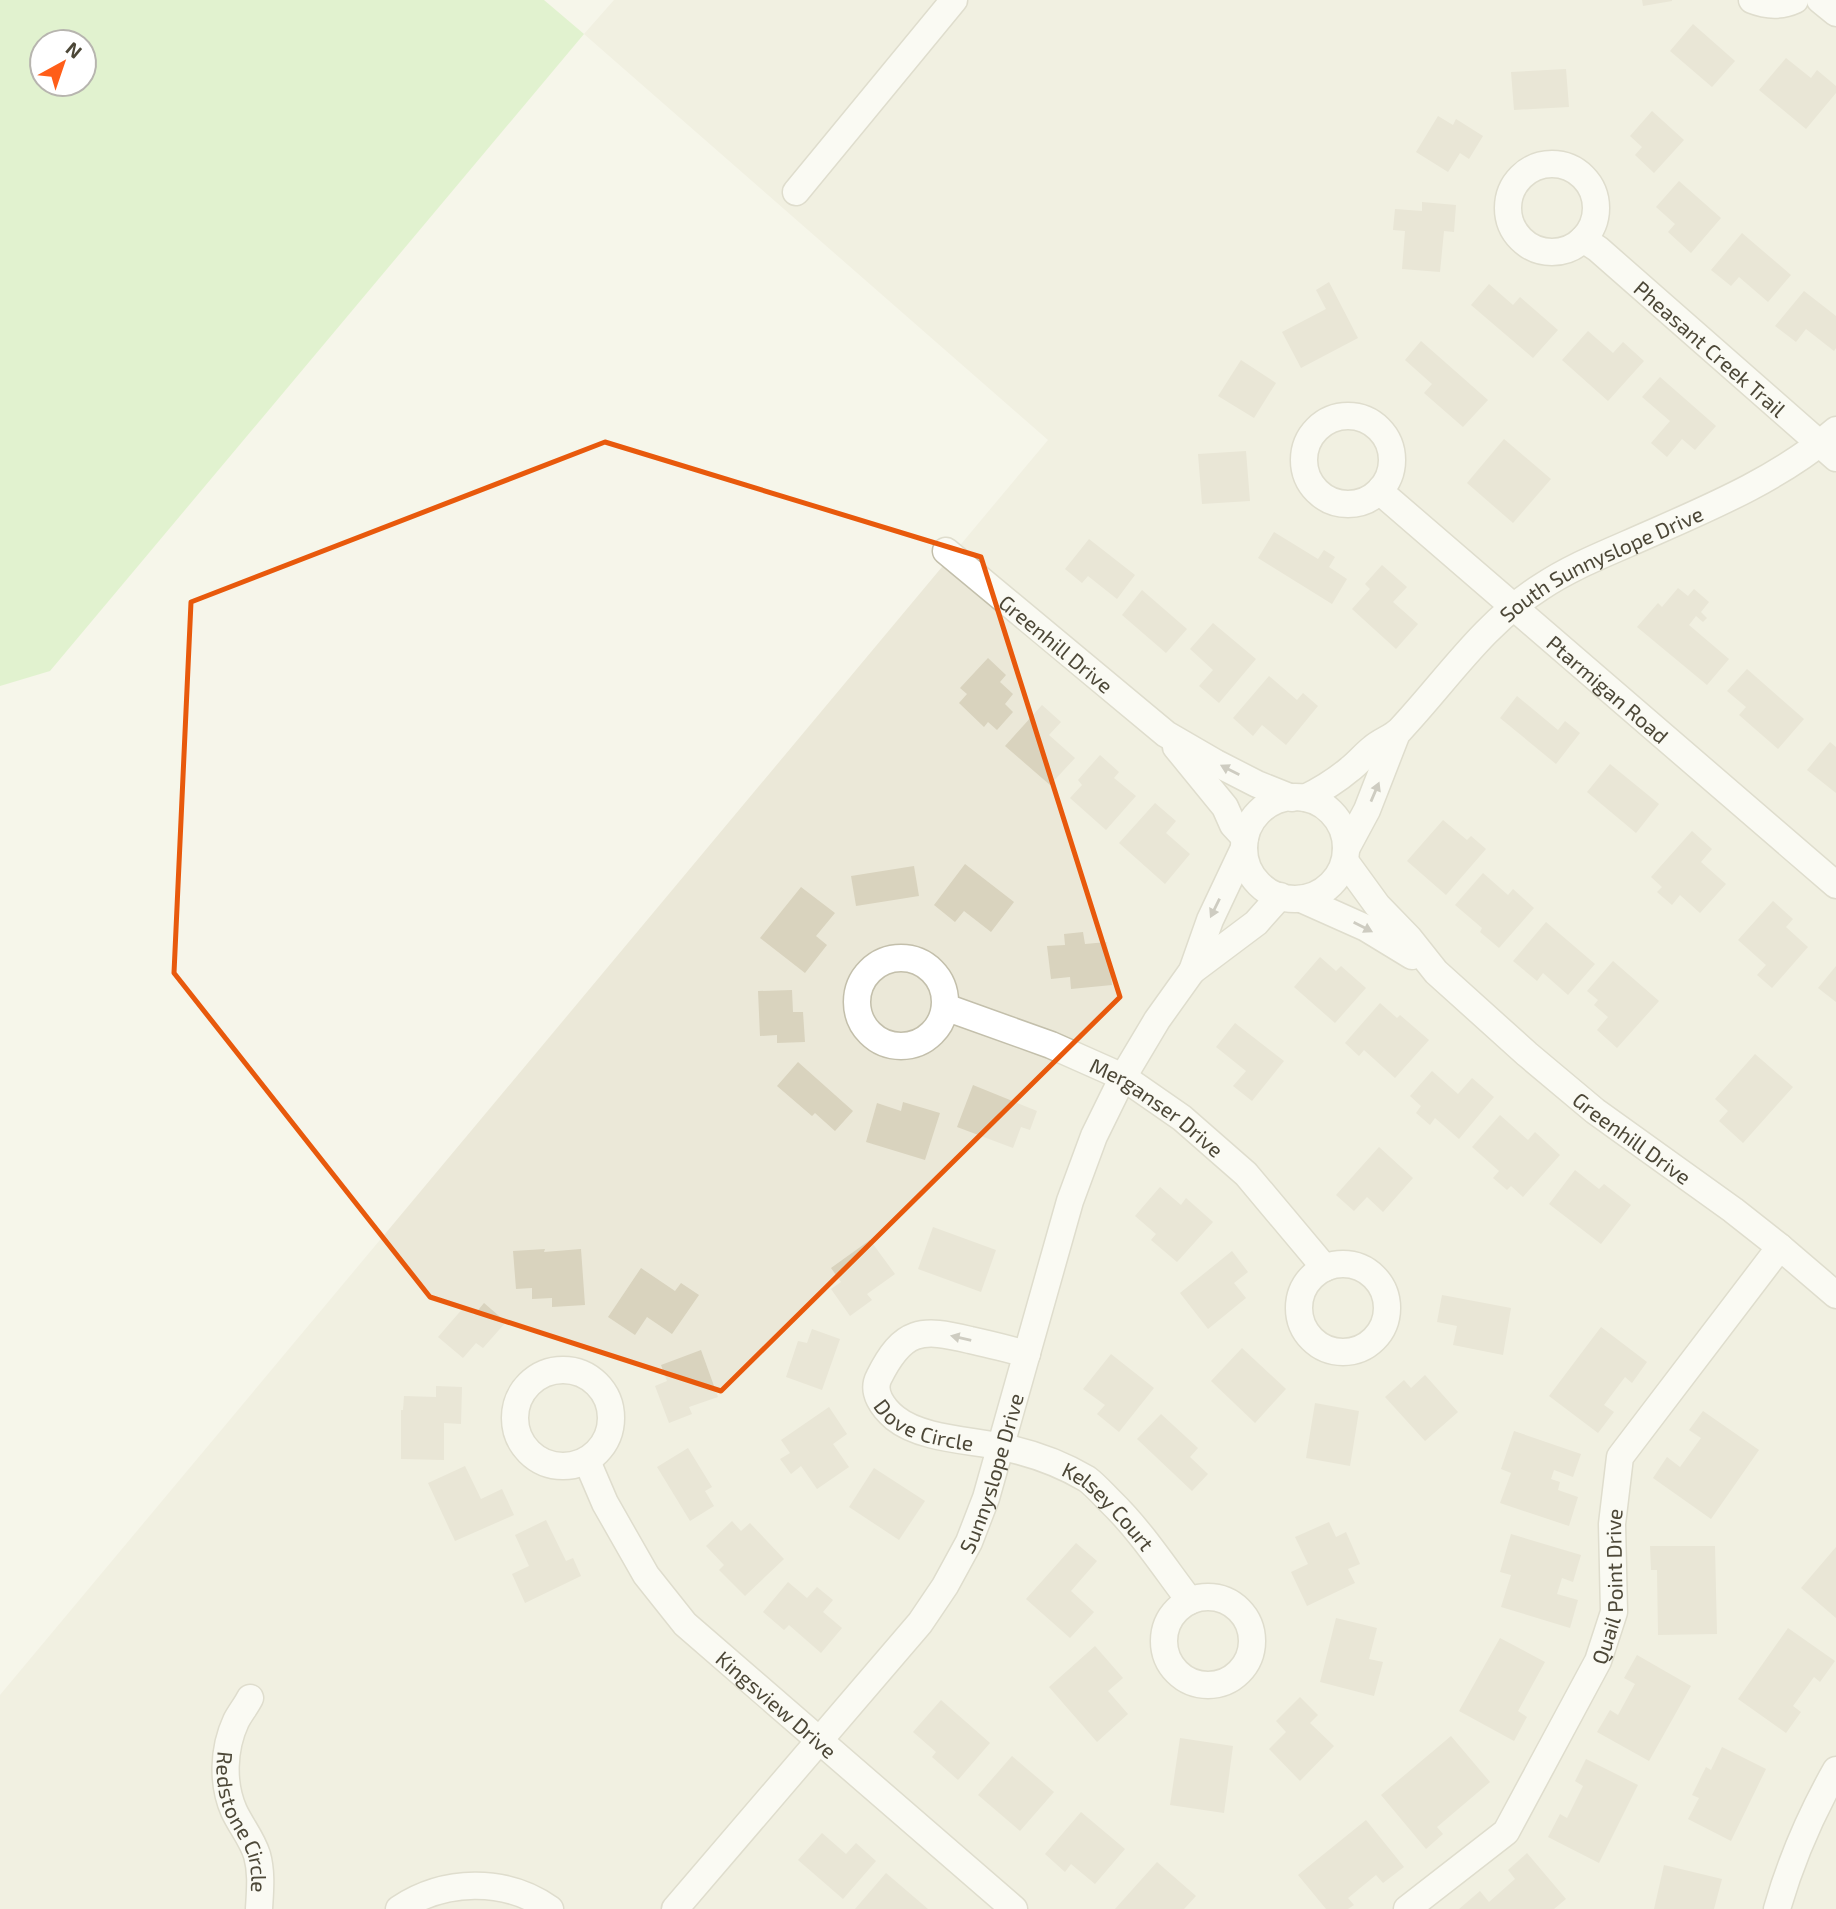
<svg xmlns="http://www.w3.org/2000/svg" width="1836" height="1909" font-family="'Exo 2',sans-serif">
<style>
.residential{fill:#ebe8d8}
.green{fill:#c8eeb0;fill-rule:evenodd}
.building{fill:#d9d3be}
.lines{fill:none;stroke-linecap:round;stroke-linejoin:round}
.minor-casing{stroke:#c3bfab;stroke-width:29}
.minor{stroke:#fff;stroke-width:26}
.oneway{fill:#9d9a91}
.marked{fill:none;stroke:#e8590c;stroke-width:5;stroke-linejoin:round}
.labels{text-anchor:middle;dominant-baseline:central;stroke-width:5;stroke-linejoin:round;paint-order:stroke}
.street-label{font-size:21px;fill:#4c4737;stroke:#fff}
</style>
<rect width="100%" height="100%" fill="#f6f5ea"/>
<!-- residential -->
<path class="residential" d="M614,0h1222v1909h-1836v-214l1048,-1255 -464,-406z"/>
<!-- green -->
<path class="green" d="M0,0h544l40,34 -534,637 -50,15zM42,42h42v42h-42z"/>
<!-- building -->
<g class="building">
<path d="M1642,0h30v1l-29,5z"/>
<path d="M1693,24l42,37 -23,26 -42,-36z"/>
<path d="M1786,58l25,20 6,-8 19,16v7l-30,36 -47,-39z"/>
<path d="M1566,69l3,38 -55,3 -3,-38z"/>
<path d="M1652,111l32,29 -30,33 -19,-18 7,-8 -12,-11z"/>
<path d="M1438,116l15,9 3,-6 27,17 -14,23 -9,-6 -12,19 -32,-20z"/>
<path d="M1679,181l42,37 -30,35 -23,-21 7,-8 -19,-17z"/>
<path d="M1422,202l34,3 -2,27 -10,-1 -4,41 -38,-3 3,-38 -12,-1 2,-21 27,2z"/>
<path d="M1742,233l49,42 -23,27 -29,-25 -8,9 -20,-16z"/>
<path d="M1329,282l29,56 -57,30 -19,-36 44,-23 -10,-19z"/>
<path d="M1489,284l24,21 7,-8 38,33 -25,28 -62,-53z"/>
<path d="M1804,291l32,25v32l-2,3 -28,-22 -10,13 -21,-16z"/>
<path d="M1588,331l25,22 10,-11 21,19 -36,40 -46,-41z"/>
<path d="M1421,341l67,59 -25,27 -39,-34 8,-9 -27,-24z"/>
<path d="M1241,360l35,23 -22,35 -36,-22z"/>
<path d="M1660,377l56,49 -21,24 -13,-11 -15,18 -16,-14 19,-22 -28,-24z"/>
<path d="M1504,439l47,40 -38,44 -46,-40z"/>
<path d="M1246,451l4,50 -48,3 -4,-50z"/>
<path d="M1274,532l44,27 6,-9 11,7 -6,10 18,12 -15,25 -74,-46z"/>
<path d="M1089,539l46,36 -18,24 -29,-23 -6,7 -17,-14z"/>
<path d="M1382,565l25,22 -14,15 25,22 -22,25 -44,-40 18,-20 -5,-5z"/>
<path d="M1678,588l10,8 6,-7 15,13 -8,10 6,6 -4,4 -7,-6 -7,9 40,34 -22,26 -70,-58 21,-24 4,4z"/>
<path d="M1142,590l45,39 -21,24 -44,-38z"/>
<path d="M1213,623l43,36 -37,44 -20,-17 14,-16 -23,-21z"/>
<path d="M988,658l18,17 -6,7 13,12 -8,10 8,8 -16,18 -9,-8 -4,5 -25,-24 8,-9 -7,-6z"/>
<path d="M1747,669l57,50 -26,30 -39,-34 7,-8 -19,-16z"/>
<path d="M1269,676l28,24 6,-7 15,13 -32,39 -24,-20 -9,11 -20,-18z"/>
<path d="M1517,696l41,34 7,-9 15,12 -24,31 -56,-46z"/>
<path d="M1042,705l19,17 -12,13 26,23 -25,27 -45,-39z"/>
<path d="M1830,742l6,5v46l-29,-23z"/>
<path d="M1100,755l19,17 -5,6 22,18 -30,34 -36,-32 12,-13 -4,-5z"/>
<path d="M1610,764l49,40 -23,29 -49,-41z"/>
<path d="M1155,803l21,18 -10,12 24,21 -25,30 -46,-41z"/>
<path d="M1443,820l24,20 4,-4 15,13 -40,46 -39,-34z"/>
<path d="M1692,831l20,18 -11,13 25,22 -26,29 -20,-18 -8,10 -15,-13 5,-5 -11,-10z"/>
<path d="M965,864l49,38 -23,30 -27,-21 -9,11 -21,-17z"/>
<path d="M914,866l5,30 -63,10 -5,-30z"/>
<path d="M1483,873l25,22 5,-6 21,19 -35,40 -19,-16 2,-4 -27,-23z"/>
<path d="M801,887l34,26 -19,23 11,9 -22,28 -45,-35z"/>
<path d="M1773,901l20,18 -7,8 22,20 -36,41 -15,-13 9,-10 -28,-25z"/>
<path d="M1546,922l49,42 -27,31 -25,-22 -6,8 -24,-20z"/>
<path d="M1083,932l2,12 22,-2 5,43 -41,4 -1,-12 -19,2 -4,-33 18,-1 -1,-11z"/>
<path d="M1320,957l16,14 5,-5 25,22 -31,35 -41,-36z"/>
<path d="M1613,961l46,40 -42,47 -20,-18 11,-13 -14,-12 4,-5 -11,-9z"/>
<path d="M1836,966v36l-18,-14z"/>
<path d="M792,990l1,22h10l2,30 -28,1v-8l-17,1 -2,-45z"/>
<path d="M1380,1003l17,15 3,-3 29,25 -34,38 -31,-28 -5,6 -14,-13z"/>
<path d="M1235,1023l49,38 -32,40 -19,-15 13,-15 -30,-24z"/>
<path d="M1755,1054l38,33 -50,56 -24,-22 9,-10 -13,-12z"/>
<path d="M798,1062l55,49 -18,20 -20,-18 -3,3 -35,-30z"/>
<path d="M1432,1071l26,23 14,-16 22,19 -35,42 -24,-21 -5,7 -14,-12 5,-7 -11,-10z"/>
<path d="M973,1085l64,26 -7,19 -9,-3 -8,21 -56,-21z"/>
<path d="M903,1102l37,11 -15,47 -59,-18 11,-39 24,8z"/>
<path d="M1500,1115l28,25 7,-8 25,23 -37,42 -12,-11 -4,4 -14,-12 6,-7 -27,-24z"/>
<path d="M1379,1147l34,31 -30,34 -16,-15 -13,14 -18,-16z"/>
<path d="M1575,1170l24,19 5,-5 27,21 -30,39 -52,-40z"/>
<path d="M1160,1187l21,18 5,-7 27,24 -36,40 -26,-22 5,-6 -21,-18z"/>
<path d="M933,1227l63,23 -15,42 -63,-23z"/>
<path d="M870,1240l25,34 -28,20 5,6 -22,16 -19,-27 10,-7 -10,-14z"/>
<path d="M545,1249l-1,3 37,-3 4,56 -33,2v-9l-20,1v-11l-16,1 -3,-38z"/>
<path d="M1232,1251l16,21 -14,11 12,15 -38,31 -28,-36z"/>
<path d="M641,1268l34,23 6,-8 18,12 -27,39 -25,-17 -12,18 -27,-18z"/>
<path d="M1442,1295l69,13 -8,47 -50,-10 4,-19 -20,-4z"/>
<path d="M484,1303l22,19 -23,26 -7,-5 -13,15 -25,-21 26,-30 10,8z"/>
<path d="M1601,1327l46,35 -15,21 -7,-6 -21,28 10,7 -16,21 -49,-37z"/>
<path d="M812,1329l28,10 -18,51 -36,-13 12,-36 9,2z"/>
<path d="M1242,1348l44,41 -31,34 -44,-42z"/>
<path d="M701,1350l17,47 -29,10 3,7 -23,9 -14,-37 12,-5 -6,-16z"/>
<path d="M1111,1354l43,34 -35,44 -22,-18 8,-9 -22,-16z"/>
<path d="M1425,1375l33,37 -33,29 -40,-44 19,-17 7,8z"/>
<path d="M436,1386l26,1 -1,37 -17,-1v37l-43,-1v-49h2l1,-14 32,1z"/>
<path d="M1315,1403l44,8 -9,55 -44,-8z"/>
<path d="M829,1407l18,27 -14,10 16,23 -32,22 -16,-23 -10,8 -11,-15 10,-6 -9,-13z"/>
<path d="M1703,1411l56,39 -48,69 -58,-41 14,-21 13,10 21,-29 -12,-8z"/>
<path d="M1161,1414l37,34 -8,9 18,17 -16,17 -55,-52z"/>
<path d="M1514,1431l67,23 -8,23 -19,-7 -3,9 9,3 -2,8 20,7 -9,29 -69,-23 11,-30 -10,-4z"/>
<path d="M688,1448l24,39 -7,4 9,15 -24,15 -33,-54z"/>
<path d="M465,1466l16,33 21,-10 12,26 -59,26 -27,-58z"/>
<path d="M874,1468l51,33 -26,39 -50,-33z"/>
<path d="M546,1520l20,41 7,-3 8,18 -56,27 -13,-29 17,-8 -14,-31z"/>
<path d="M732,1521l9,10 9,-8 34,36 -39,37 -26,-26 5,-5 -18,-19z"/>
<path d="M1329,1522l7,15 10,-5 14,32 -12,5 7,14 -48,23 -16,-34 17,-8 -13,-27z"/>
<path d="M1511,1534l70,21 -8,27 -11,-4 -5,16 21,6 -8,28 -69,-21 10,-32 -11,-3z"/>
<path d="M1076,1543l21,18 -26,30 23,21 -24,26 -44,-39z"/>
<path d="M1650,1546h65l2,88 -59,1 -1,-65h-6z"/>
<path d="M1836,1547v71l-35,-30z"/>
<path d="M788,1582l19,16 10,-11 16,13 -10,12 19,16 -21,25 -32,-28 -5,5 -21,-18z"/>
<path d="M1336,1618l41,10 -8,31 14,3 -9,34 -54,-14z"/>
<path d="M1788,1628l47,33 -15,21 -6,-5 -21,29 8,6 -15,21 -48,-34z"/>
<path d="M1500,1638l45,24 -27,49 9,6 -13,24 -55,-30z"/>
<path d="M1095,1646l28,32 -15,13 20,23 -31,28 -48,-55z"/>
<path d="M1637,1655l54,31 -42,75 -52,-29 13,-22 8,5 17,-31 -11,-6z"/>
<path d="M1300,1697l18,18 -8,8 24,23 -34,35 -31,-32 17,-17 -10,-11z"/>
<path d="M941,1700l49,43 -32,37 -26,-23 4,-5 -23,-20z"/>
<path d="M1451,1736l39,46 -53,45 6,7 -17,15 -45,-54z"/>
<path d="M1180,1738l53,8 -9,67 -54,-8z"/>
<path d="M1722,1747l44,22 -35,72 -43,-22 11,-21 -7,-3 14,-28 5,3z"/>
<path d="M1012,1756l42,36 -34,39 -42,-36z"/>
<path d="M1586,1759l52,26 -39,78 -51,-26 12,-23 7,4 16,-32 -8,-5z"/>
<path d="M1081,1812l44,37 -30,35 -24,-20 -6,8 -20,-18z"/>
<path d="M1366,1820l38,47 -21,16 -7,-8 -28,23 6,7 -6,4h-22l-28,-34z"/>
<path d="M822,1833l24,21 10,-11 20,18 -33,38 -45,-39z"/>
<path d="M1527,1853l39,46 -12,10h-95l21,-18 9,11 26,-23 -7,-9z"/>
<path d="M1157,1862l39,34 -12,13h-69z"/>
<path d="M1664,1865l58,14 -8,30h-60z"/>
<path d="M886,1873l42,36h-73z"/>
</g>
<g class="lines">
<defs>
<g id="minor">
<path d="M1752,0c15,6 28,7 43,0"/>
<path d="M1820,0l16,13"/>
<circle cx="1552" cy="208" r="44"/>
<path d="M796,192l158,-192"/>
<path id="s1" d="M1583,239l15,10 238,209"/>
<circle cx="1348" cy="460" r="44"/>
<path id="s2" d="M1381,489l3,6 452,390"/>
<path id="s3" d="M946,551l220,183 50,29 41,21 35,14"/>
<path d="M1176,747l49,60 8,18 12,13"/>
<circle cx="1295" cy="848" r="51"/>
<path id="s4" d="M1305,798c16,-8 31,-17 45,-29 8,-6 15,-15 23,-21 8,-7 19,-10 27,-18 46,-49 83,-106 141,-143 27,-18 56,-30 86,-43 72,-32 149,-62 209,-114"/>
<path d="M1346,849l21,-39 30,-77"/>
<path id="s5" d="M1345,861l32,44 32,33 27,34 91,82 68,57 138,99 47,37 56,48"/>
<path d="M1301,899l65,29 46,28"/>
<circle cx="901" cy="1002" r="44"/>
<path d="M1192,971l64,-48 24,-27"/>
<path id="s6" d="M945,1007l106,38 72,32 59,41 64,56 79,94"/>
<circle cx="1343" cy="1308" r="44"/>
<path id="s7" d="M1027,1354c-19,-5 -38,-10 -57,-14 -49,-12 -67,-11 -91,37 -8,15 4,31 16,41 26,21 75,22 107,29 30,6 58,16 85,32 8,6 16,15 23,22 31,30 54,66 80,100"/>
<circle cx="563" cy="1418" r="48"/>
<path id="s8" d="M587,1461l18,42 41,72 39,49 329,285"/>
<circle cx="1208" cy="1641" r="44"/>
<path id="s9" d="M250,1698c-4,8 -10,15 -14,23 -13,28 -14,63 -2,90 7,15 18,28 23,44 5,18 3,36 2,54"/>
<path d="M399,1909c45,-30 106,-32 151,0"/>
<path id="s10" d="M675,1909l245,-286 25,-37 24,-44 17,-44 84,-297 24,-65 29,-59 34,-57 35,-49 18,-51 34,-72"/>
<path id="s11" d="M1407,1909l99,-77 92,-171 16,-49 -2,-88 8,-67 160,-210"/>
<path d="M1777,1909c14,-49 34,-95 59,-139"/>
</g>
</defs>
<!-- minor casing -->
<use href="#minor" class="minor-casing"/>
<!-- minor -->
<use href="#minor" class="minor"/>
</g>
<!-- one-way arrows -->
<defs><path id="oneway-solid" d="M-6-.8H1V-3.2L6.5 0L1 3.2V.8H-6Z" transform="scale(1.75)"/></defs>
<g class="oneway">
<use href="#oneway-solid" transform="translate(1230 770) rotate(-153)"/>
<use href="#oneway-solid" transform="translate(1375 792) rotate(-67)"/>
<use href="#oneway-solid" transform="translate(1215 908) rotate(116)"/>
<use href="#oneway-solid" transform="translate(1363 927) rotate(27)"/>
<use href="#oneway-solid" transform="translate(961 1338) rotate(-167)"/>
</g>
<!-- marked area -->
<path d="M0 0H1836V1909H0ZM605,442l376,115 139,440 -399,394 -291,-94 -256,-324 17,-371z" fill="#f6f5ea" fill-opacity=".55" fill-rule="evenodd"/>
<path class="marked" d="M605,442l376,115 139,440 -399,394 -291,-94 -256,-324 17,-371z"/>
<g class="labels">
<!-- street labels -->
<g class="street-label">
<text stroke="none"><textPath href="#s1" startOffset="168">Pheasant Creek Trail</textPath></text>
<text stroke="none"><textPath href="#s4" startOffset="383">South Sunnyslope Drive</textPath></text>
<text stroke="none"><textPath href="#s3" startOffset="144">Greenhill Drive</textPath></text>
<text stroke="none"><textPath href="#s2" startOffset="303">Ptarmigan Road</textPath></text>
<text stroke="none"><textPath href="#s6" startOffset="236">Merganser Drive</textPath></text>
<text stroke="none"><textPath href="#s5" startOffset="401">Greenhill Drive</textPath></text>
<text stroke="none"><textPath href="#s7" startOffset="248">Dove Circle</textPath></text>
<text stroke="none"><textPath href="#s10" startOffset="544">Sunnyslope Drive</textPath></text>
<text stroke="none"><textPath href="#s7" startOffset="455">Kelsey Court</textPath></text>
<text stroke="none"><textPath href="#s11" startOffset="396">Quail Point Drive</textPath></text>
<text stroke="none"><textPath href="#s8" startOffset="313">Kingsview Drive</textPath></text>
<text stroke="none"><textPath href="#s9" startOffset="133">Redstone Circle</textPath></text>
</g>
</g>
<!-- north arrow -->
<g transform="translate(63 63) rotate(40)"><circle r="33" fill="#ffffff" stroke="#b7b5af" stroke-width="2"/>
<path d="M0-5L12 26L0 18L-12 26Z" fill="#ff5e19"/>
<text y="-10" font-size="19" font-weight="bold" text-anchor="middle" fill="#4c4737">N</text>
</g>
</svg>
